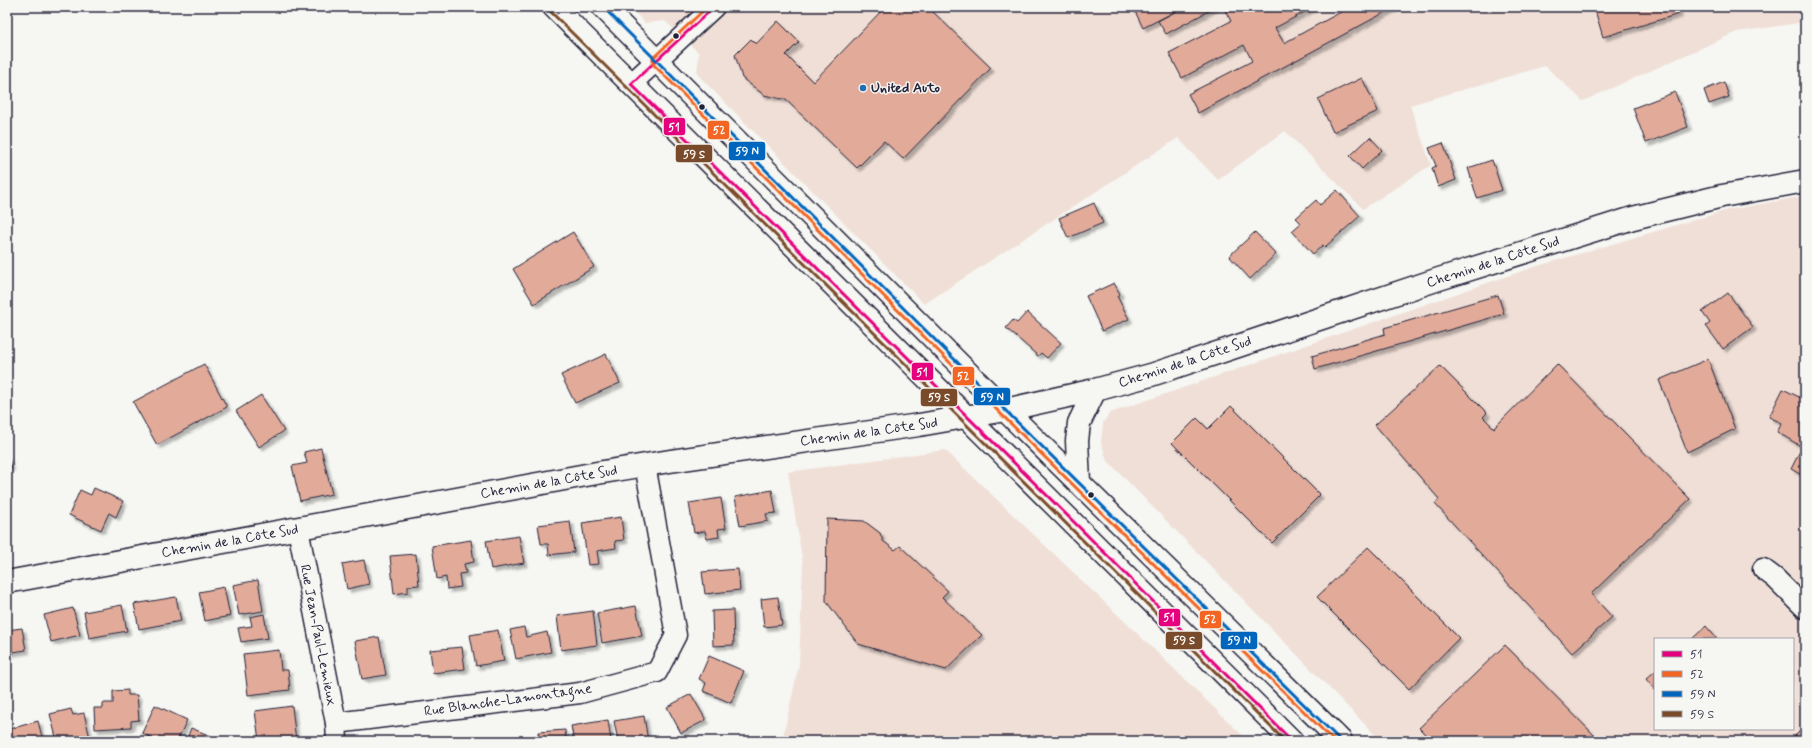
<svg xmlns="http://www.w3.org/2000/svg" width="1812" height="748" font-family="Mynerve,sans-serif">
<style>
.built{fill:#f0dfd7;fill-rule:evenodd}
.building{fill:#e1aa99;stroke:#22223b;filter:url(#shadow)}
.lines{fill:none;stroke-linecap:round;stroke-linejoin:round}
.street-casing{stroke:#22223b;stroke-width:23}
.secondary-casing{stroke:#22223b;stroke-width:25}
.street{stroke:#f6f6f2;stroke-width:20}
.secondary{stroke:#f6f6f2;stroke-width:22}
.bus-1-casing{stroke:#f6f6f2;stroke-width:6}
.bus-2-casing{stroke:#f6f6f2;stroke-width:6}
.bus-3-casing{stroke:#f6f6f2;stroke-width:6}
.bus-4-casing{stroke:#f6f6f2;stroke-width:6}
.bus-1{stroke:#e5007d;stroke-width:3}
.bus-2{stroke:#f26522;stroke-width:3}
.bus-3{stroke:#0065bd;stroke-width:3}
.bus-4{stroke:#7a4b2a;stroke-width:3}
.bus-dot{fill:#22223b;stroke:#f6f6f2;stroke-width:1.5}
.poi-dot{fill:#1f6fb2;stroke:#f6f6f2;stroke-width:1.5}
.labels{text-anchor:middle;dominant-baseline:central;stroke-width:3;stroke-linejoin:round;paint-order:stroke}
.poi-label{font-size:14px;font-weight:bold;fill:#22223b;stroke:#f6f6f2;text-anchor:start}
.street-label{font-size:14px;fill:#22223b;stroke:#f6f6f2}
.line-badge{stroke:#f6f6f2;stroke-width:1.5}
.badge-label{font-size:11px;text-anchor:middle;font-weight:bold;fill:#fff}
</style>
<defs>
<filter id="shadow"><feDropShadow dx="3.5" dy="3.5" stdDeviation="1" flood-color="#0004"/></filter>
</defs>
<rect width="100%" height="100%" fill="#f6f6f2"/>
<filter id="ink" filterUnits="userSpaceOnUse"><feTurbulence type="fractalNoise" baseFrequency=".025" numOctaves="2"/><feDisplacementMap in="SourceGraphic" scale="8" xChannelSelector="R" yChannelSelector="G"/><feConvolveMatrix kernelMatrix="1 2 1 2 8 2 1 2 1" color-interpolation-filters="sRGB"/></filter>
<g filter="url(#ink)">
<!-- built -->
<g class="built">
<path d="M629,7h1176v15l-68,10 -154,69 -38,-35 -135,39 21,60 -68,44 -78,-78 -67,49 -40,-42 -254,166 -227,-230 2,-21 -34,-32 -20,2z"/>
<path d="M1805,196v545h-424l-274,-281 -6,-18 2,-19 7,-10 421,-145 197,-58zM1655,639h138v90h-138z"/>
<path d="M945,450l222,212 81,79h-466l17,-76 4,-101 -15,-92z"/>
</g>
<!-- building -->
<g class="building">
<path d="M885,7h43l63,61 -88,91 -19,-18 -27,27 -71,-68 -22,-5 -22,-17 -7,-23 16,-16 5,5 22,-23 21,21 -13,13 27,27z"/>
<path d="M1133,7h51l-41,21z"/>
<path d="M1184,7h32l-50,27 -8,-13z"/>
<path d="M1223,7h39l2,3 5,-3h45l-39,21 9,15 66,-36h45l-197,106 -10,-19 64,-33 -8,-16 -62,33 -13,-25 62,-32z"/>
<path d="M1594,7h83l2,7 -76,23z"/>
<path d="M1362,78l16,33 -45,21 -15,-33z"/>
<path d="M1724,82l5,15 -20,7 -5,-14z"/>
<path d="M1675,92l13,35 -42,16 -13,-35z"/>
<path d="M1370,137l12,13 -20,19 -12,-13z"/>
<path d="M1443,143l13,37 -18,7 -6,-19 4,-2 -7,-18z"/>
<path d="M1492,160l10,30 -25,8 -9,-30z"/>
<path d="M1337,190l23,26 -35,31 -2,-2 -10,9 -21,-23 9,-8 -5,-5 20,-18 4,5z"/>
<path d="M1094,203l9,20 -35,15 -9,-20z"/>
<path d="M573,232l21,35 -60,37 -21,-35z"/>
<path d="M1255,232l21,22 -26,25 -21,-23z"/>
<path d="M1114,283l6,11 -3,2 12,23 -27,12 -16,-35z"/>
<path d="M1728,293l25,34 -30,22 -17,-23 4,-3 -8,-11z"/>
<path d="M1498,295l6,19 -189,55 -3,-13 73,-22 -1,-6z"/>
<path d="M1027,312l34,31 -14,15 -6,-5 -3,3 -32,-28 7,-8 4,3z"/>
<path d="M606,354l14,29 -45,20 -14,-28z"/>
<path d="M1708,359l27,70 -48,23 -28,-72z"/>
<path d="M204,364l23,43 -70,38 -24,-43z"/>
<path d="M1557,364l133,135 -99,95 21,23 -40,36 -137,-149 4,-5 -64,-74 65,-59 47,47 -4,4 11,11z"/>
<path d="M1783,389l22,11v77l-14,-8 11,-22 -25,-15 5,-9 -13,-6z"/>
<path d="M261,395l23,36 -25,16 -23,-36z"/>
<path d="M1231,406l89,89 -48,48 -100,-100 25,-25 11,11z"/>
<path d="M321,448l11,46 -32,7 -8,-35 15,-3 -3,-11z"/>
<path d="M7,456l4,11 -4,1z"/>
<path d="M94,488l29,13 -7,16 -7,-4 -8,17 -32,-15 11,-25 11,5z"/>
<path d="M772,490l4,23 -10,1 2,7 -28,5 -5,-29z"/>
<path d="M721,498l5,30 -8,1 1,8 -12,2 -2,-8 -11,2 -5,-30z"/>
<path d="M621,517l3,23 -9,1 1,7 -19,3 2,13 -11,1 -6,-42z"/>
<path d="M827,519l37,2 16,12 3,8 12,9 5,-4 48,45 -6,6 40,38 -36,35 -88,-26 -32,-43z"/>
<path d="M570,521l4,31 -25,3 -1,-11h-7l-3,-19z"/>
<path d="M519,536l5,27 -33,6 -5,-28z"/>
<path d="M471,540l3,22 -10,2 2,9 -7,1 2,13 -14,2 -1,-12 -9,2 -5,-33z"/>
<path d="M1368,547l91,91 -50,51 -92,-92z"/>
<path d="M416,554l3,31 -11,1v6l-14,2 -4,-38z"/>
<path d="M364,560l5,24 -22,5 -5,-25z"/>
<path d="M738,569l2,21 -35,4 -3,-22z"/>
<path d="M258,580l5,31 -24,4 -6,-30z"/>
<path d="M224,587l6,29 -25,5 -6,-29z"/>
<path d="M176,597l5,24 -42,8 -5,-25z"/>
<path d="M778,597l4,28 -18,2 -3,-28z"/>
<path d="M122,605l5,26 -38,7 -5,-26z"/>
<path d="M636,606l6,30 -40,7 -5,-30z"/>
<path d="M73,608l7,27 -29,7 -7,-27z"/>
<path d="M733,610l1,35 -21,1 -1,-35z"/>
<path d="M593,611l4,34 -36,5 -4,-34z"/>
<path d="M264,614l4,24 -27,4 -3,-14 14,-2 -2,-9z"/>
<path d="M1706,626l11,13h-25z"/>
<path d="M524,627l2,10 21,-5 4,20 -35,7 -6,-29z"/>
<path d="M22,628l4,22 -19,3v-23z"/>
<path d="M498,630l6,31 -28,5 -6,-31z"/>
<path d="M379,637l7,38 -24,4 -7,-38z"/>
<path d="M1505,645l95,96h-168l-13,-13z"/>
<path d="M462,647l3,22 -32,4 -3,-23z"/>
<path d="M279,650l2,20h7l2,20 -42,5 -5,-41z"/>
<path d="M709,656l35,15 -13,32 -28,-12 3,-8 -7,-4z"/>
<path d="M1655,671v19l-9,-11z"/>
<path d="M128,690v5h9l2,25 -8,1v6l-36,2 -1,-21h9v-5h10v-12z"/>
<path d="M691,694l15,26 -25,13 -14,-26z"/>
<path d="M155,705l32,15 -10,21h-19l-16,-8z"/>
<path d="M292,706l4,35h-37l-4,-30z"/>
<path d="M71,709l2,6 11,-2 6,25 -11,3h-22l-7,-27z"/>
<path d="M644,716l4,25h-30l-4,-20z"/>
<path d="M608,720l3,21h-37l-3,-15z"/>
<path d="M38,721l5,20h-30l-3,-12z"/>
<path d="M1805,726v15h-15z"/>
<path d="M191,728l30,12v1h-35z"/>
<path d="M565,730l1,11h-27l-1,-9z"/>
<path d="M521,737v4h-25z"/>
</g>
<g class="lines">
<defs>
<g id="street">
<path d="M631,84l83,-77"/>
<path d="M298,529l38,194 1,18"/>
<path d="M1763,569l12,9 30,30"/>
<path d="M336,723l244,-30 77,-21 19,-37 -31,-170"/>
</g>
<g id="secondary">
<path d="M554,7l738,734"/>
<path d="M603,7l402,403 336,331"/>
<path d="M1079,482l-2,-41 2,-18 16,-33"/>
<path d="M7,582l590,-109 73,-12 249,-36 86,-15 90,-20 56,-15 288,-96 194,-61 89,-22 83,-15"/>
</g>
</defs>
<!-- street casing -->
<use href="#street" class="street-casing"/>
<!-- secondary casing -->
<use href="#secondary" class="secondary-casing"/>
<!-- street -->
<use href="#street" class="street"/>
<!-- secondary -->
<use href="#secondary" class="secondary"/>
<defs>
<path id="bus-1" d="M714,7l-83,77 450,445 211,212"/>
<path id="bus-2" d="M707,7l-54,51v6l348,350 333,327"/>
<path id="bus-3" d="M603,7l402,403 336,331"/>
<path id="bus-4" d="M550,11l735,730"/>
</defs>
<!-- bus-1 casing -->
<use href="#bus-1" class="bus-1-casing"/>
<!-- bus-2 casing -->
<use href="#bus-2" class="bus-2-casing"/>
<!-- bus-3 casing -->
<use href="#bus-3" class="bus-3-casing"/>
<!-- bus-4 casing -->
<use href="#bus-4" class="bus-4-casing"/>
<!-- bus-1 -->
<use href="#bus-1" class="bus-1"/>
<!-- bus-2 -->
<use href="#bus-2" class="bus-2"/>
<!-- bus-3 -->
<use href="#bus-3" class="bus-3"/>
<!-- bus-4 -->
<use href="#bus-4" class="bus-4"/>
</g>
</g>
<!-- markers -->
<g class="bus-dot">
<circle cx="676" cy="36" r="3.5"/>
<circle cx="702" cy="107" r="3.5"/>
<circle cx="1091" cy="495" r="3.5"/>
</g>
<circle class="poi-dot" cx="863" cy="88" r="4"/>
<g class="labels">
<!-- poi labels -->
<g class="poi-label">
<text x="871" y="88">United Auto</text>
</g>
<!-- street labels -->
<g class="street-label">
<text transform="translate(1493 262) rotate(-18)">Chemin de la Côte Sud</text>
<text transform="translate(1185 362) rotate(-18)">Chemin de la Côte Sud</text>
<text transform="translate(869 432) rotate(-8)">Chemin de la Côte Sud</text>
<text transform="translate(549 482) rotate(-10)">Chemin de la Côte Sud</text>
<text transform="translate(230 541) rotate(-10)">Chemin de la Côte Sud</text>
<text transform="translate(318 635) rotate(79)">Rue Jean-Paul-Lemieux</text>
<text transform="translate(508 700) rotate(-8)">Rue Blanche-Lamontagne</text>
</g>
</g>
<g class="line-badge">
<rect x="663" y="117" width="23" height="19" rx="4" fill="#e5007d"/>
<rect x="707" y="120" width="23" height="20" rx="4" fill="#f26522"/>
<rect x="728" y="141" width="38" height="20" rx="4" fill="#0065bd"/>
<rect x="675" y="144" width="38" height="19" rx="4" fill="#7a4b2a"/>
<rect x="911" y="362" width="23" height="19" rx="4" fill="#e5007d"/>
<rect x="952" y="366" width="23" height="20" rx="4" fill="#f26522"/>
<rect x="973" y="387" width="38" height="19" rx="4" fill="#0065bd"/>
<rect x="920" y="388" width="38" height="19" rx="4" fill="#7a4b2a"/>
<rect x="1158" y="608" width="23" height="19" rx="4" fill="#e5007d"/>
<rect x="1199" y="610" width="23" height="19" rx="4" fill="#f26522"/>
<rect x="1220" y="631" width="38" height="19" rx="4" fill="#0065bd"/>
<rect x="1165" y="631" width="38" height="19" rx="4" fill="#7a4b2a"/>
</g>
<g class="badge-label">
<text x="674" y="131">51</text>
<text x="719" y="134">52</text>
<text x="747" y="155">59 N</text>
<text x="694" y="158">59 S</text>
<text x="922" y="376">51</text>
<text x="963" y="380">52</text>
<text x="992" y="401">59 N</text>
<text x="939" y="401">59 S</text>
<text x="1169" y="621">51</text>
<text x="1210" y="623">52</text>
<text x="1239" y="644">59 N</text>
<text x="1184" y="644">59 S</text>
</g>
<!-- margin -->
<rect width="1812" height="748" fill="none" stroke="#f6f6f2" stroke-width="24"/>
<rect x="12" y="12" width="1788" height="724" fill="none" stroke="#22223b" stroke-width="1.5" filter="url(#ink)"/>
<!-- legend -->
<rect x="1654" y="638" width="140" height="92" fill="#f6f6f2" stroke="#a1a1a9"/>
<rect x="1662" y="651" width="20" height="6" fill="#e5007d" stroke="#a1a1a9"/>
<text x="1690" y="658" font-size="12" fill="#22223b">51</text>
<rect x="1662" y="671" width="20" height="6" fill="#f26522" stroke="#a1a1a9"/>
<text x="1690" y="678" font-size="12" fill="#22223b">52</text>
<rect x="1662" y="691" width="20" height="6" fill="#0065bd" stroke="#a1a1a9"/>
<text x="1690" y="698" font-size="12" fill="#22223b">59 N</text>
<rect x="1662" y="711" width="20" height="6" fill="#7a4b2a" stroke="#a1a1a9"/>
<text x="1690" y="718" font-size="12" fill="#22223b">59 S</text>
</svg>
